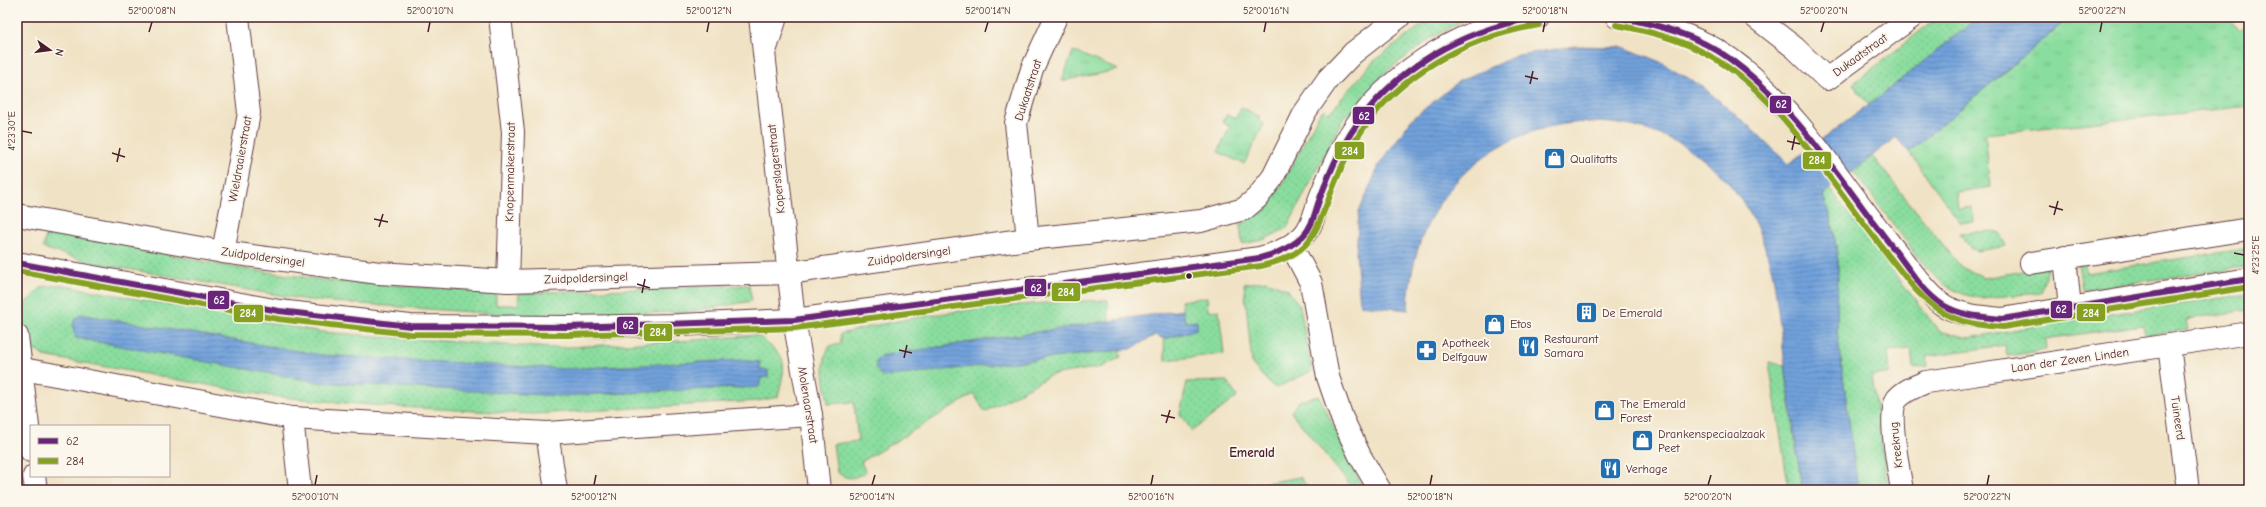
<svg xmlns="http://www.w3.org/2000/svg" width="2266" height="507" font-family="'Comic Neue',sans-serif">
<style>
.grass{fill:url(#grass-dots);stroke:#6a7e64}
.park{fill:url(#park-tufts);stroke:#6a7e64}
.water{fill:url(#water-rules);stroke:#5e6084}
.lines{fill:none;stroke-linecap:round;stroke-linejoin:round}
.minor-casing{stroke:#633c42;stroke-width:24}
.minor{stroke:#fff;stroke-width:22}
.bus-1-casing{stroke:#fbf7ec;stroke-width:9}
.bus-2-casing{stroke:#fbf7ec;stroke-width:9}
.bus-1{stroke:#68257a;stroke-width:6}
.bus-2{stroke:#86a121;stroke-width:6}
.ticks{fill:none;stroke:#4a1f2b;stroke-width:1.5}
.bus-dot{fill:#4a1f2b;stroke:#fbf7ec;stroke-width:1.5}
.labels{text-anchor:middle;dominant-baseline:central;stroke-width:4;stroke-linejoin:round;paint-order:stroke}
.street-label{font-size:12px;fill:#4a1f2b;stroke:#fbf7ec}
.poi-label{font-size:12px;fill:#4a1f2b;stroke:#fbf7ec;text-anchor:start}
.neighbourhood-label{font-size:13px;font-weight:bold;fill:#4a1f2b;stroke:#fbf7ec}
.line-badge{stroke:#fbf7ec;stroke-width:1.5}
.badge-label{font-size:11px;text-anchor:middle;font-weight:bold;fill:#fff}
.neatline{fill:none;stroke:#4a1f2b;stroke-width:1.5}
.ticks-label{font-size:10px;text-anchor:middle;fill:#4a1f2b}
</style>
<defs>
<pattern id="grass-dots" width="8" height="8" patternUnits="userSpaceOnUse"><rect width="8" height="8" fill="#89dd9e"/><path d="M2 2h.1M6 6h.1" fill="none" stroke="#78bd88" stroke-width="1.8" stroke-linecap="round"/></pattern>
<pattern id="park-tufts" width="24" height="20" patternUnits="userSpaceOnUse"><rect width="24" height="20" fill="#89dd9e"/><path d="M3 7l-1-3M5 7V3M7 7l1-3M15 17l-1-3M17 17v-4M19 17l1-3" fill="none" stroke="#78bd88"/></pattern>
<pattern id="water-rules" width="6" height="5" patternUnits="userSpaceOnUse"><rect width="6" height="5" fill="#71a2dc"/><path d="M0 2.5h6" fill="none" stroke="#5f83b3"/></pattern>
</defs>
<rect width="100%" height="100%" fill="#fbf7ec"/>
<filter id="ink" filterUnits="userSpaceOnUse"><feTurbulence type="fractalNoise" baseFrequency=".025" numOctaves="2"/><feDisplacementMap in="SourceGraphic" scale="8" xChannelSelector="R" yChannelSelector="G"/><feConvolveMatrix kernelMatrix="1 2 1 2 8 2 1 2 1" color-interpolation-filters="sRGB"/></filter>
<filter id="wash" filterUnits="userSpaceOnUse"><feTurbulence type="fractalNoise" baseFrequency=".012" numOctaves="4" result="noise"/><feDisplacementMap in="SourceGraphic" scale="16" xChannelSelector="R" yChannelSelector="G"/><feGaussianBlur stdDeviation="0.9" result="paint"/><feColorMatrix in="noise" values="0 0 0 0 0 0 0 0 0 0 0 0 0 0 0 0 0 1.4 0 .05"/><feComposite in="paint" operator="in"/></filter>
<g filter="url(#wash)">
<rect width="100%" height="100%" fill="#f0e2c4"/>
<!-- grass -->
<g class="grass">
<path d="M1438,17h39l-15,4 -29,16 -45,33 -47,52 -54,106 -24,12 -21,4 -2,-19 28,-17 12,-20 39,-74 5,-5 5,4 45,-52 48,-36z"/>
<path d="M1938,17h41l-110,88 -16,-21z"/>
<path d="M1872,156l89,111 22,11 64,-11 -6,26 -61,5 -18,-4 -17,-9 -18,-16 -74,-98z"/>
<path d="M1830,189l109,142 30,7 94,-17 186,-27v16l-63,9 2,11 -43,5 -2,-10 -98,14 1,11 -39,6 -2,-11 -78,11 1,10 -15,2 -2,-19 -23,2 2,22 -18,3 16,114h-30l-21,-159 1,-70 -5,-34 -10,-32z"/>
<path d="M47,229l184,38 101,14 164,11v13h22l1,-12 230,-8 3,16 -64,11 -165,4 -216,-16 -214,-37 -50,-15z"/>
<path d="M1992,231l8,3 6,12 -29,5 -7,-4 -11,-14z"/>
<path d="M2249,248v18l-167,24 -4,-27 7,-1 1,11z"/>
<path d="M1266,281l21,8 13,17 12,65 -36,17 -6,-4 -18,-20 -8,-80z"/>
<path d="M61,285l261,47 78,6 151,10 143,-8 63,-5c31,25 30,23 21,62l-20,4 -225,13 -152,-8 -111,-10 -226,-40 -16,-10 -5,-20 3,-24 16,-15z"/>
<path d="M1207,297l1,14 11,-1 5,44 -59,6 -1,-21 23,-6 -6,-32z"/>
<path d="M1108,300l1,21 -229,35 -4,6 164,-4 79,-8 2,7 -19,10 -51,8 -66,37 -11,-18 -113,68 5,10c-11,6 -18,9 -29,0l-4,-28 25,-3 -4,-39 -26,2c-2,-18 -9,-42 2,-58l11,-2 -1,-10c87,-23 179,-31 268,-34z"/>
<path d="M1769,362l16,4 17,124h-13z"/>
<path d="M1227,381l10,16 -45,34 -12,-17 7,-32z"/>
<path d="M1319,396l42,88 -7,6 -63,-78 8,-11z"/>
<path d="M1300,477l10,13h-52l1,-6z"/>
</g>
<!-- park -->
<g class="park">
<path d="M2070,17h159l11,14 9,-7v82l-264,28 6,53 -35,5 2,17 14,-2 2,15h-14l-51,-70z"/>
<path d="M1073,51l45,19 -56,11z"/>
<path d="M1241,107l19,10 -2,3 6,4 -20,40 -26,-12 12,-25 -8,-5 5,-8 9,4z"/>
</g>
<!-- water -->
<g class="water">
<path d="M1979,17h91l-161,135 -13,-15 -73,58 10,32 5,34 -1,70 21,159h-56l-28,-209c-44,-229 -359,-203 -366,29l-48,-5 -4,-52 3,-41 20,-47 33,-46 47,-38 59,-26 57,-9 48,1 40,16 40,24 54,46 31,31 81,-59z"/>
<path d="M1182,310l4,12 11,-1v8l-33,10 -9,-4 -24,14 -248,28 -7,-8v-7l4,-6z"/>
<path d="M80,314l242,41 242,14 175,-9 21,2v8h8v7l-7,1 -2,9 -200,9 -242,-14 -241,-44c-4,-11 -5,-16 4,-24z"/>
</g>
</g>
<g filter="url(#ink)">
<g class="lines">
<defs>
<g id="minor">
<path d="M500,17l13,115 -5,149"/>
<path d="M760,17l34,303 17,95 8,75"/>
<path d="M1617,17c43,7 91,22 125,51 58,47 98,113 144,171 13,16 41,56 57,66 18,11 39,12 59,14l247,-40"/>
<path d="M1755,17l40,31 32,31 85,-62"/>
<path d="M766,48l10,-31"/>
<path d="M17,215l206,37 156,21 129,8 280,-8 240,-34 173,-18 43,-12 13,-11 16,-21 32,-65 23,-33 25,-26 46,-36"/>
<path d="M1028,239l-12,-116 16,-54 24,-52"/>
<path d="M1291,245l20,38 17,94 14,41 18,38 20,34"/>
<path d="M223,252l26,-139 -11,-96"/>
<path d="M2065,257l5,51"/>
<path d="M17,263l262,48 131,15 158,1 111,-2 115,-5 466,-62c16,-4 31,-10 43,-22 10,-10 12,-25 17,-38 10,-25 21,-52 37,-74 40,-57 112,-100 181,-107"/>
<path d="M2031,263l218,-34"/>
<path d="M17,336l14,115"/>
<path d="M2169,346l19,144"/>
<path d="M17,368l275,50 255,15 264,-18"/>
<path d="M292,418l8,72"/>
<path d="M547,433l9,57"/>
<path d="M34,476l2,14"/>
<path d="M1902,490c-3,-18 -15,-78 -5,-91 8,-9 19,-13 29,-17l323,-49"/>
</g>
</defs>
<!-- minor casing -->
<use href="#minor" class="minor-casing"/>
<!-- minor -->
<use href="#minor" class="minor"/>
<defs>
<g id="bus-1">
<path d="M1617,17c39,7 80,18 113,42 66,48 110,121 160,185 16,20 31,47 53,61 18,11 39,12 59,14l247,-40"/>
<path d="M17,263l262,48 131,15 158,1 226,-7 466,-62c16,-4 31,-10 43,-22 10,-10 12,-25 17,-38 8,-22 18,-45 31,-65 42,-65 112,-104 187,-116"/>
</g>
<g id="bus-2">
<path d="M1616,25c32,6 65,14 94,31 54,30 93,86 130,135 24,33 49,66 75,98 26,29 49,36 88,38l246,-40"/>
<path d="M17,271l261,48 132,15 158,1 227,-7 466,-62c46,-11 51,-25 67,-65 8,-22 17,-44 29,-63 40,-64 110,-101 182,-113"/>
</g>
</defs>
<!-- bus-1 casing -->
<use href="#bus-1" class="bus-1-casing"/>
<!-- bus-2 casing -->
<use href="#bus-2" class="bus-2-casing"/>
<!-- bus-1 -->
<use href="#bus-1" class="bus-1"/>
<!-- bus-2 -->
<use href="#bus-2" class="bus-2"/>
</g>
</g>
<!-- ticks -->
<path class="ticks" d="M149,32l3,-10M428,32l2,-10M707,32l2,-10M985,32l3,-10M1264,32l2,-10M1543,32l2,-10M1821,32l3,-10M2100,32l2,-10M1525,76l13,3M1530,84l3,-13M22,131l10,2M1787,141l13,3M1792,150l3,-14M112,153l13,4M117,162l3,-14M2049,206l14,4M2054,215l4,-14M374,219l14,3M379,227l4,-13M2234,253l10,2M637,284l13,4M642,293l3,-14M899,350l13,3M904,358l3,-13M1161,415l14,3M1166,423l4,-13M315,485l2,-10M594,485l2,-10M872,485l3,-10M1151,485l2,-10M1430,485l2,-10M1708,485l3,-10M1987,485l2,-10"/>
<!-- icons -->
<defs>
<symbol id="shop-square" viewBox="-11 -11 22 22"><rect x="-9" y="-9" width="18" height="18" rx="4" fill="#1f6fb2" stroke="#fbf7ec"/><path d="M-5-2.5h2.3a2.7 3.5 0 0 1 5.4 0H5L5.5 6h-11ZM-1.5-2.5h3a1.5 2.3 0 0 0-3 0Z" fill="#fff"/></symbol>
<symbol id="building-square" viewBox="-11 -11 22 22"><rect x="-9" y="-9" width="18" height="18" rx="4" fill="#1f6fb2" stroke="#fbf7ec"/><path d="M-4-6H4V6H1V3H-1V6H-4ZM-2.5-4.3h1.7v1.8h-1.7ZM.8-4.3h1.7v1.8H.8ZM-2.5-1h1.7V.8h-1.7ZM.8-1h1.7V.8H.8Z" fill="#fff"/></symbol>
<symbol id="restaurant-square" viewBox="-11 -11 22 22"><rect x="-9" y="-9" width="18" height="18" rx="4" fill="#1f6fb2" stroke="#fbf7ec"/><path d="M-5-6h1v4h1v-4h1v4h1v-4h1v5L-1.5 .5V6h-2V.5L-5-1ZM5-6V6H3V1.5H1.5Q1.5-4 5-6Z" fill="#fff"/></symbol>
<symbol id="pharmacy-square" viewBox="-11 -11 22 22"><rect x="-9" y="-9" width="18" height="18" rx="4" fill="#1f6fb2" stroke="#fbf7ec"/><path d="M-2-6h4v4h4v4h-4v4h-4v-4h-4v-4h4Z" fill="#fff"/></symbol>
</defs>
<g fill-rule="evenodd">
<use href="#shop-square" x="1542" y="146" width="25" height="25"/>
<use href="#building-square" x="1574" y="300" width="25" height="25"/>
<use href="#shop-square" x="1482" y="312" width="25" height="25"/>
<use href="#restaurant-square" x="1516" y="334" width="25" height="25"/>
<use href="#pharmacy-square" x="1414" y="338" width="25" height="25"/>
<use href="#shop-square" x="1592" y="398" width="25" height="25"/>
<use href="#shop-square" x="1630" y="428" width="25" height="25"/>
<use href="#restaurant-square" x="1598" y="456" width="25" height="25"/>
</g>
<!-- markers -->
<circle class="bus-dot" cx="1189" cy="276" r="3.5"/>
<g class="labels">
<!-- street labels -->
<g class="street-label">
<text transform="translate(1860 55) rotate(-36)">Dukaatstraat</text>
<text transform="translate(1028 90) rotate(-72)">Dukaatstraat</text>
<text transform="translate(240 159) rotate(-80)">Wieldraaierstraat</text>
<text transform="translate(776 169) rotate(-96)">Koperslagerstraat</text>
<text transform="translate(510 172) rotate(-89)">Knopenmakerstraat</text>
<text transform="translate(909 256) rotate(-8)">Zuidpoldersingel</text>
<text transform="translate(263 257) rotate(8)">Zuidpoldersingel</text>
<text transform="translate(586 278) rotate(-2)">Zuidpoldersingel</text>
<text transform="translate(2070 360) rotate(-8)">Laan der Zeven Linden</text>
<text transform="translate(808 405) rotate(81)">Molenaarstraat</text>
<text transform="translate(2178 418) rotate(82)">Tuineerd</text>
<text transform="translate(1896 445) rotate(-96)">Kreekrug</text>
</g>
<!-- poi labels -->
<g class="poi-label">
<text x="1570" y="159">Qualitatts</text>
<text x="1602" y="313">De Emerald</text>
<text x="1510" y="324">Etos</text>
<text x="1544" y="339">Restaurant<tspan x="1544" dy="14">Samara</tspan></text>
<text x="1442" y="343">Apotheek<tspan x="1442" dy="14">Delfgauw</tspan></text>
<text x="1620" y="404">The Emerald<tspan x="1620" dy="14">Forest</tspan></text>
<text x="1658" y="434">Drankenspeciaalzaak<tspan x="1658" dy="14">Peet</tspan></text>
<text x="1626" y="469">Verhage</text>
</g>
<!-- neighbourhood labels -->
<g class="neighbourhood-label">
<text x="1252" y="452">Emerald</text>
</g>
</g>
<g class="line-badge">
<rect x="1769" y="95" width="23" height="19" rx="4" fill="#68257a"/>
<rect x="1352" y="106" width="23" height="19" rx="4" fill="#68257a"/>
<rect x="1334" y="141" width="31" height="19" rx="4" fill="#86a121"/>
<rect x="1802" y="151" width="30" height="19" rx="4" fill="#86a121"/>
<rect x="1024" y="278" width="23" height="19" rx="4" fill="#68257a"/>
<rect x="1051" y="282" width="30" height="20" rx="4" fill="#86a121"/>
<rect x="207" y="290" width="23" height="20" rx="4" fill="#68257a"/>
<rect x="2050" y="300" width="23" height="19" rx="4" fill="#68257a"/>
<rect x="2076" y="303" width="30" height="19" rx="4" fill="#86a121"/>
<rect x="233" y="304" width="31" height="19" rx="4" fill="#86a121"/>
<rect x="616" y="316" width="23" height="19" rx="4" fill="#68257a"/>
<rect x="643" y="323" width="30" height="19" rx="4" fill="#86a121"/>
</g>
<g class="badge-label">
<text x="1781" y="108">62</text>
<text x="1364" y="120">62</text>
<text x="1350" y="155">284</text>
<text x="1817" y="164">284</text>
<text x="1036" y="292">62</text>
<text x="1066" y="296">284</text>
<text x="219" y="304">62</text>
<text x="2061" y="313">62</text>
<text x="2091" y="317">284</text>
<text x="248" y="317">284</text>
<text x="628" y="329">62</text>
<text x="658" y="336">284</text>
</g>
<!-- margin -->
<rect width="2266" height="507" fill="none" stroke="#fbf7ec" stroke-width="44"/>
<!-- legend -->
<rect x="30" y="425" width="140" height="52" fill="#fbf7ec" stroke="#b4a19f"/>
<rect x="38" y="438" width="20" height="6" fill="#68257a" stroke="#b4a19f"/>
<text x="66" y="445" font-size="12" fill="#4a1f2b">62</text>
<rect x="38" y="458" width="20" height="6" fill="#86a121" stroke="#b4a19f"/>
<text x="66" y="465" font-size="12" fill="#4a1f2b">284</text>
<!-- north arrow -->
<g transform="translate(50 50) rotate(104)" stroke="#fbf7ec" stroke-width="3" paint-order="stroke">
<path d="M0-3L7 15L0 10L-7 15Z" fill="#4a1f2b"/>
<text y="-6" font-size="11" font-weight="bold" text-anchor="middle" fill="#4a1f2b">N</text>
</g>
<rect x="22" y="22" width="2222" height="463" class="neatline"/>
<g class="ticks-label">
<text x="152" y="14">52°00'08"N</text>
<text x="430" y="14">52°00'10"N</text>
<text x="709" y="14">52°00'12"N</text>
<text x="988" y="14">52°00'14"N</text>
<text x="1266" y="14">52°00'16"N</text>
<text x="1545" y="14">52°00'18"N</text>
<text x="1824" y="14">52°00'20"N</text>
<text x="2102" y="14">52°00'22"N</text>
<text transform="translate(11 131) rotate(-90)" y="4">4°23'30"E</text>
<text transform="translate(2255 255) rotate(-90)" y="4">4°23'25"E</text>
<text x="315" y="500">52°00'10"N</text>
<text x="594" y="500">52°00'12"N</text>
<text x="872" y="500">52°00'14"N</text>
<text x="1151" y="500">52°00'16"N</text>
<text x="1430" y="500">52°00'18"N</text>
<text x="1708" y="500">52°00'20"N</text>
<text x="1987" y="500">52°00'22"N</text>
</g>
</svg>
